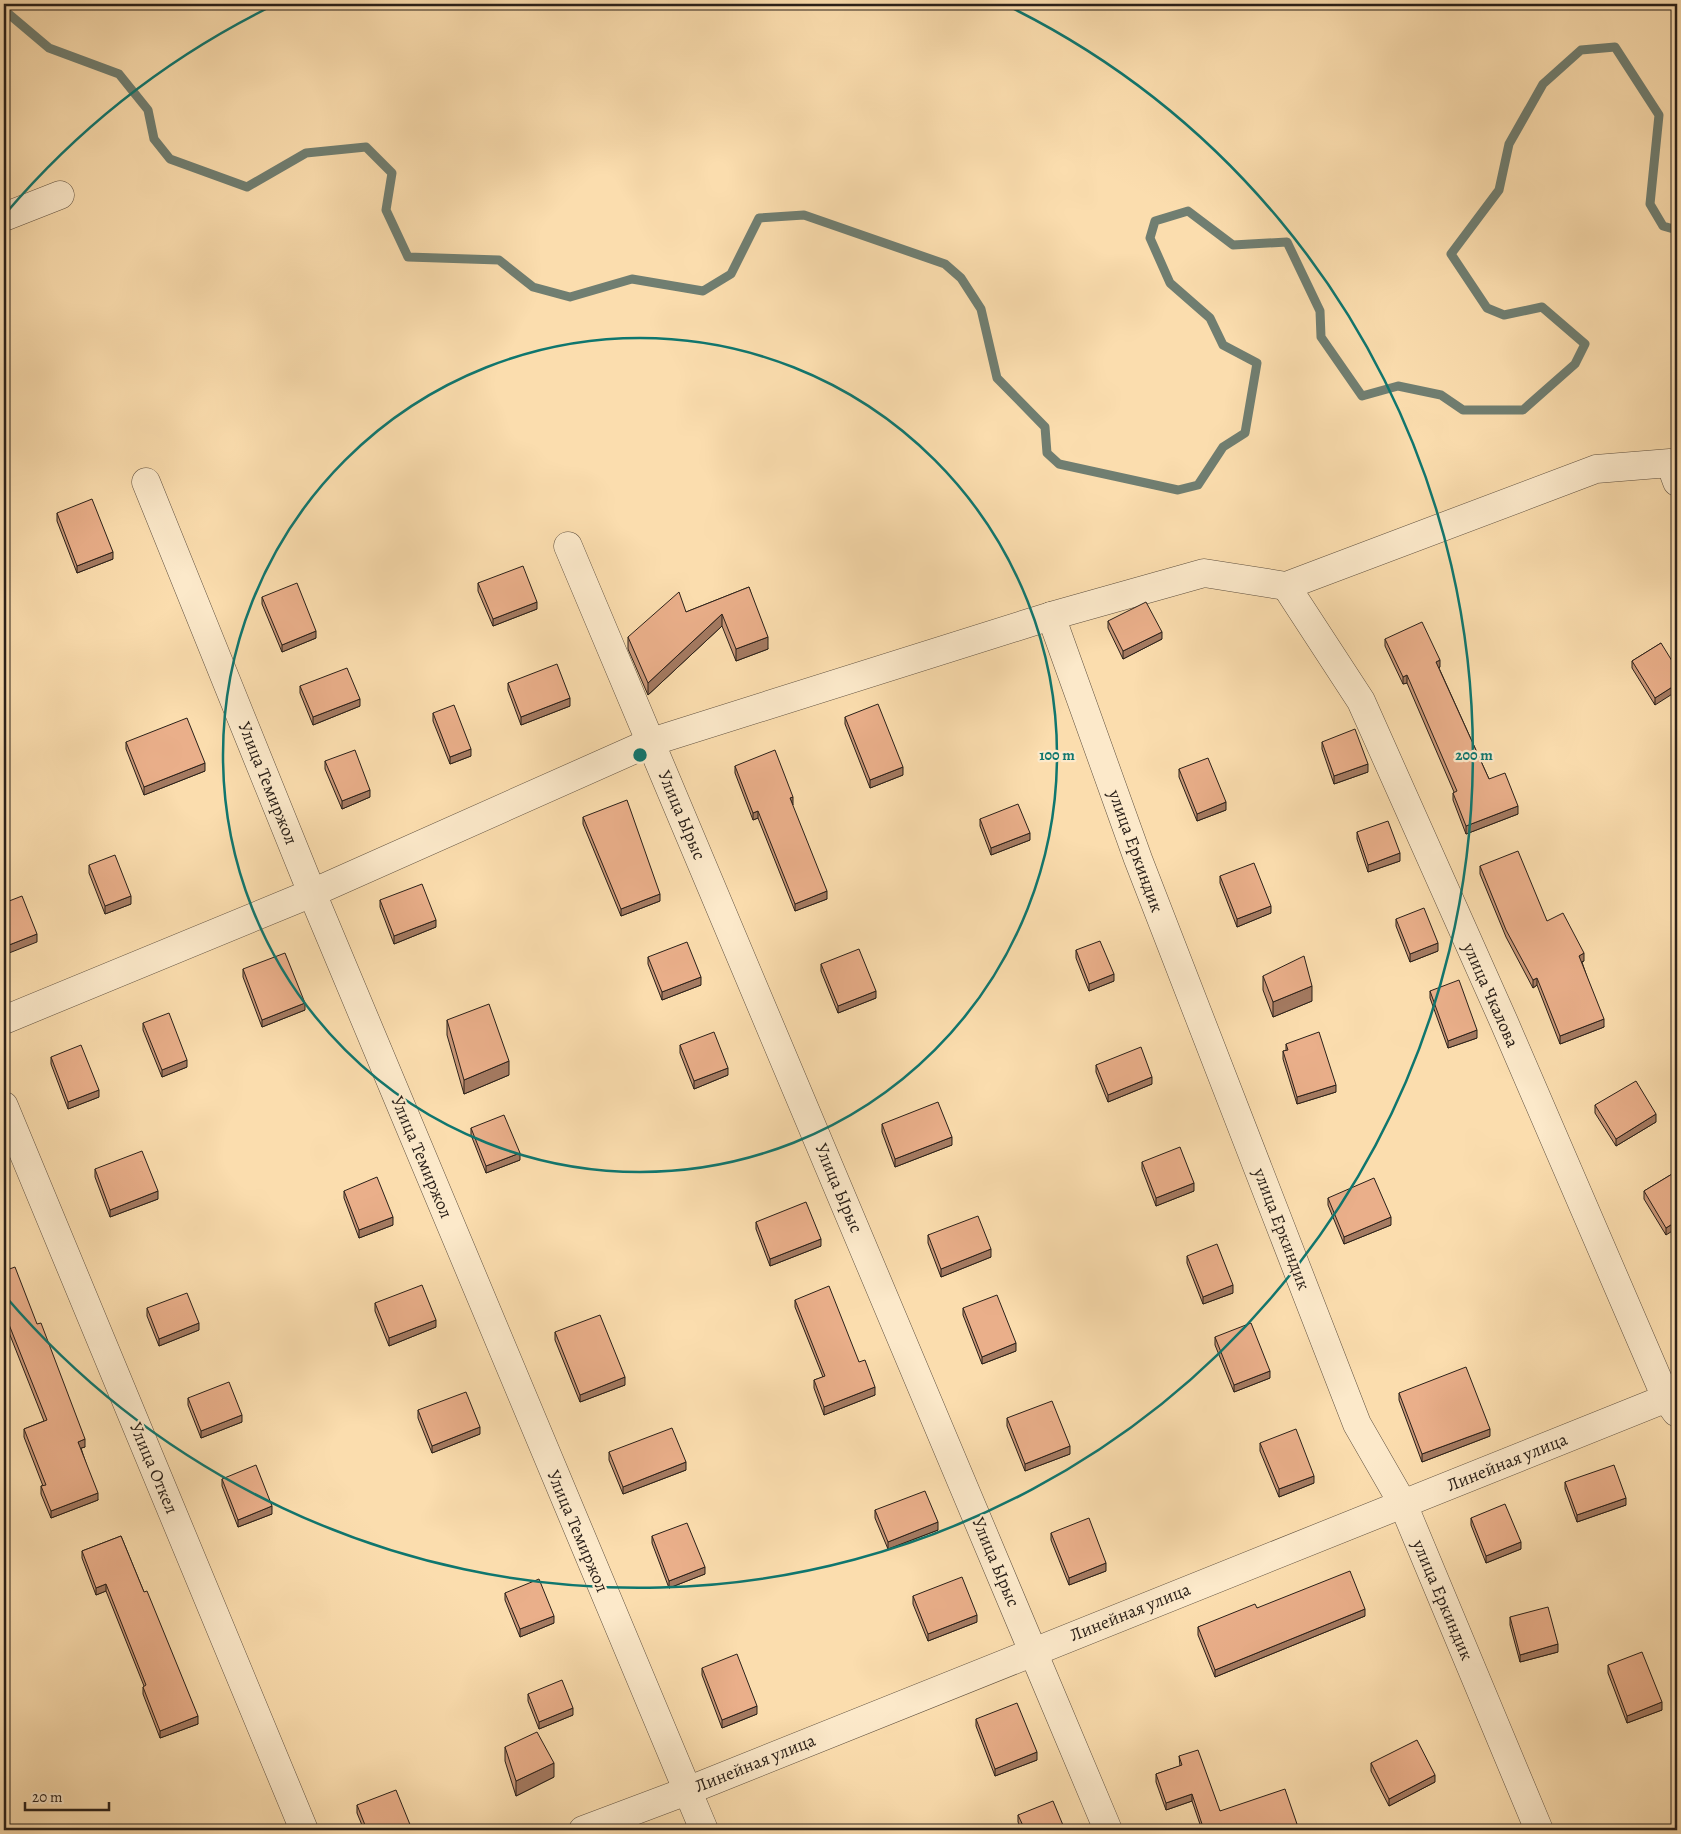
<svg xmlns="http://www.w3.org/2000/svg" width="1681" height="1834" font-family="Alegreya,serif">
<style>
.lines{fill:none;stroke-linecap:round;stroke-linejoin:round}
.stream{stroke:#707e71;stroke-width:9}
.minor-casing{stroke:#5e4f3e;stroke-width:29}
.minor{stroke:#fce9ca;stroke-width:28}
.wall{fill:#c99677;stroke:#2a2019}
.shaded-wall{fill:#a47a61;stroke:#2a2019}
.building{fill:#eaaf8a;stroke:#2a2019}
.ring{fill:none;stroke:#0f766e;stroke-width:2.5}
.labels{text-anchor:middle;dominant-baseline:central;stroke-width:4.5;stroke-linejoin:round;paint-order:stroke}
.street-label{font-size:18px;fill:#2a2019;stroke:#fce9ca}
.centre{fill:#0f766e;stroke:#fce9ca;stroke-width:2.5}
.ring-label{font-size:15px;text-anchor:middle;font-weight:bold;fill:#0f766e;stroke:#fce9ca;stroke-width:4.5;stroke-linejoin:round;paint-order:stroke}
</style>
<rect width="100%" height="100%" fill="#fbddae"/>
<filter id="stains"><feTurbulence type="fractalNoise" baseFrequency=".004" numOctaves="4"/><feColorMatrix values="0 0 0 0 .2 0 0 0 0 .09 0 0 0 0 .02 0 0 0 .5 -.17"/></filter>
<radialGradient id="worn" r=".72"><stop offset=".6" stop-color="#630" stop-opacity="0"/><stop offset="1" stop-color="#630" stop-opacity=".3"/></radialGradient>
<g class="lines">
<!-- stream -->
<path class="stream" d="M4,10l45,38 70,26 29,36 6,29 16,20 77,28 59,-34 60,-6 26,26 -6,37 22,47 91,3 34,27 37,10 62,-18 71,12 28,-17 28,-56 45,-3 141,49 16,14 20,31 16,69 48,49 2,26 12,11 119,26 20,-5 25,-38 22,-14 12,-70 -34,-18 -13,-27 -40,-35 -20,-45 5,-17 33,-10 45,34 54,-3 33,69 1,26 41,59 36,-10 43,9 22,15h60l52,-46 10,-20 -43,-37 -38,8 -17,-7 -36,-54 48,-64 10,-46 34,-60 38,-34 34,-3 44,68 -9,89 13,22 14,4"/>
<defs>
<g id="minor">
<path d="M4,217l56,-22"/>
<path d="M146,482l166,411 392,937"/>
<path d="M568,546l540,1284"/>
<path d="M1286,586l75,115 143,321 162,376 10,14"/>
<path d="M1051,616l87,243 219,565 46,80 136,326"/>
<path d="M4,1020l308,-127 339,-151 400,-126 153,-43 82,13 310,-117 74,-6 7,19"/>
<path d="M4,1106l300,724"/>
<path d="M583,1830l104,-39 990,-397"/>
</g>
</defs>
<!-- minor casing -->
<use href="#minor" class="minor-casing"/>
<!-- minor -->
<use href="#minor" class="minor"/>
</g>
<!-- wall -->
<g class="wall">
<path d="M57,513l56,46 -36,14 -20,-52z"/>
<path d="M478,583l59,26 -44,17 -15,-35z"/>
<path d="M749,587l19,62 -32,12 -14,-35 -74,69 -20,-46v-12l58,-25z"/>
<path d="M262,597l54,41 -34,14 -20,-48z"/>
<path d="M1108,621l54,18 -39,20 -15,-31z"/>
<path d="M1385,639l55,28 -1,1 50,111 29,35 -52,20 -13,-34v-7l1,-1 -47,-109 -4,1 -18,-38z"/>
<path d="M1661,643l-6,62 -23,-37v-7z"/>
<path d="M508,683l62,23 -49,19 -13,-35z"/>
<path d="M300,686l60,20 -47,19 -13,-32z"/>
<path d="M433,713l38,43 -21,8 -17,-43z"/>
<path d="M845,717l58,58 -33,13 -25,-64z"/>
<path d="M126,742l79,29 -61,24 -18,-46z"/>
<path d="M1322,742l46,30 -34,12 -12,-35z"/>
<path d="M325,761l45,36 -28,12 -17,-40z"/>
<path d="M735,766l92,133 -32,12 -37,-93 -5,2 -18,-47z"/>
<path d="M1179,769l47,41 -29,11 -18,-44z"/>
<path d="M583,817l77,84 -39,15 -38,-92z"/>
<path d="M980,819l50,21 -39,15 -11,-29z"/>
<path d="M1357,832l43,29 -32,11 -11,-33z"/>
<path d="M89,865l42,39 -26,10 -16,-41z"/>
<path d="M1480,866l67,55 37,40 -2,1 22,65 -44,17 -23,-59 -4,3 -27,-51 -26,-63z"/>
<path d="M1220,876l51,37 -34,14 -17,-44z"/>
<path d="M380,900l56,27 -42,17 -14,-37z"/>
<path d="M1396,919l42,32 -28,11 -14,-36z"/>
<path d="M1076,950l38,31 -25,10 -13,-33z"/>
<path d="M648,957l53,28 -39,15 -14,-36z"/>
<path d="M821,964l55,34 -38,15 -17,-42z"/>
<path d="M243,969l62,41 -43,17 -19,-50z"/>
<path d="M1263,976l49,25 -39,16 -10,-27z"/>
<path d="M1430,991l47,47 -29,10 -18,-50z"/>
<path d="M447,1020l62,55 -45,19 -17,-59z"/>
<path d="M143,1023l44,44 -25,10 -19,-47z"/>
<path d="M1286,1044l50,48 -39,12 -14,-45v-8h3z"/>
<path d="M680,1045l48,30 -34,14 -14,-36z"/>
<path d="M51,1057l48,40 -31,12 -17,-45z"/>
<path d="M1096,1065l56,19 -44,18 -12,-30z"/>
<path d="M1595,1105l61,17 -40,24 -21,-33z"/>
<path d="M882,1124l70,21 -57,22 -13,-35z"/>
<path d="M471,1128l49,32 -34,13 -15,-38z"/>
<path d="M1142,1162l52,29 -38,15 -14,-37z"/>
<path d="M95,1169l63,30 -48,18 -15,-40z"/>
<path d="M1677,1171l-11,64 -22,-36v-8z"/>
<path d="M344,1191l49,34 -34,13 -15,-40z"/>
<path d="M1328,1198l63,27 -47,19 -16,-39z"/>
<path d="M756,1222l65,24 -51,20 -14,-37z"/>
<path d="M928,1235l63,22 -50,20 -13,-34z"/>
<path d="M1187,1256l46,37 -30,11 -16,-41z"/>
<path d="M4,1271l81,176 -4,1 17,52 -47,18 -10,-24v-8h2l-19,-49v-8l20,-8 -40,-101z"/>
<path d="M795,1300l64,62 16,33 -51,20 -10,-27v-8l9,-3 -28,-70z"/>
<path d="M375,1303l61,24 -47,19 -14,-35z"/>
<path d="M147,1308l52,22 -40,16 -12,-30z"/>
<path d="M963,1308l53,43 -34,13 -19,-49z"/>
<path d="M555,1332l70,53 -45,17 -25,-62z"/>
<path d="M1215,1337l55,41 -36,14 -19,-47z"/>
<path d="M1399,1393l91,43 -68,26 -23,-62z"/>
<path d="M188,1398l54,24 -41,16 -13,-33z"/>
<path d="M418,1410l62,24 -48,19 -14,-35z"/>
<path d="M1007,1418l63,36 -45,17 -18,-45z"/>
<path d="M1260,1443l54,40 -35,14 -19,-46z"/>
<path d="M609,1452l77,18 -63,24 -14,-34z"/>
<path d="M222,1479l50,35 -34,13 -16,-41z"/>
<path d="M1565,1482l61,23 -49,17 -12,-33z"/>
<path d="M875,1510l63,20 -50,19 -13,-31z"/>
<path d="M1471,1518l50,31 -35,14 -15,-38z"/>
<path d="M1051,1533l55,38 -37,14 -18,-45z"/>
<path d="M121,1536l77,188 -38,14 -17,-44v-7l1,-1 -38,-95 -10,4 -14,-37v-7z"/>
<path d="M652,1536l53,38 -36,14 -17,-45z"/>
<path d="M505,1593l49,30 -34,14 -15,-37z"/>
<path d="M913,1596l64,26 -49,19 -15,-37z"/>
<path d="M1257,1608l108,8 -150,61 -17,-42v-8z"/>
<path d="M1510,1617l48,35 -38,10 -10,-37z"/>
<path d="M1608,1665l54,45 -35,13 -19,-50z"/>
<path d="M702,1668l55,46 -35,14 -20,-53z"/>
<path d="M528,1694l45,21 -34,14 -11,-28z"/>
<path d="M976,1719l61,41 -42,16 -19,-50z"/>
<path d="M505,1747l49,30 -38,19 -11,-35z"/>
<path d="M1179,1756l41,55 78,19h-96l-10,-29 -26,9 -10,-28v-8l24,-8z"/>
<path d="M1371,1763l64,19 -46,24 -18,-35z"/>
<path d="M357,1805l54,25h-47l-7,-17z"/>
<path d="M1018,1815l47,15h-43l-4,-8z"/>
</g>
<!-- shaded-wall -->
<g class="shaded-wall">
<path d="M113,552v7l-36,14v-7z"/>
<path d="M537,602v7l-44,17v-7z"/>
<path d="M722,614v12l-74,69v-12z"/>
<path d="M316,631v7l-34,14v-7z"/>
<path d="M1162,632v7l-39,20v-8z"/>
<path d="M768,637v12l-32,12v-12z"/>
<path d="M1440,660v7l-4,2v-7z"/>
<path d="M1407,675v8l-4,1v-7z"/>
<path d="M1677,684v7l-22,14v-7z"/>
<path d="M570,698v8l-49,19v-8z"/>
<path d="M360,699v7l-47,19v-8z"/>
<path d="M471,749v7l-21,8v-7z"/>
<path d="M205,763v8l-61,24v-8z"/>
<path d="M1368,764v8l-34,12v-8z"/>
<path d="M903,767v8l-33,13v-8z"/>
<path d="M370,790v7l-28,12v-8z"/>
<path d="M793,797v8l-3,-7z"/>
<path d="M1226,802v8l-29,11v-7z"/>
<path d="M1518,806v8l-52,20v-8z"/>
<path d="M758,811v7l-5,2v-7z"/>
<path d="M1030,833v7l-39,15v-7z"/>
<path d="M1400,853v8l-32,11v-7z"/>
<path d="M827,891v8l-32,12v-7z"/>
<path d="M660,894v7l-39,15v-7z"/>
<path d="M131,896v8l-26,10v-8z"/>
<path d="M1271,906v7l-34,14v-8z"/>
<path d="M436,920v7l-42,17v-8z"/>
<path d="M37,934v8l-33,13v-8z"/>
<path d="M1438,943v8l-28,11v-8z"/>
<path d="M1584,953v8l-5,2v-7z"/>
<path d="M1114,974v7l-25,10v-7z"/>
<path d="M701,977v8l-39,15v-8z"/>
<path d="M1537,978v7l-4,3v-8z"/>
<path d="M1312,986v15l-39,16v-15z"/>
<path d="M876,991v7l-38,15v-7z"/>
<path d="M305,1003v7l-43,17v-7z"/>
<path d="M1604,1019v8l-44,17v-8z"/>
<path d="M1477,1030v8l-29,10v-7z"/>
<path d="M187,1060v7l-25,10v-7z"/>
<path d="M509,1061v14l-45,19v-14z"/>
<path d="M728,1068v7l-34,14v-8z"/>
<path d="M1152,1077v7l-44,18v-7z"/>
<path d="M1336,1085v7l-39,12v-7z"/>
<path d="M99,1090v7l-31,12v-7z"/>
<path d="M1656,1114v8l-40,24v-7z"/>
<path d="M952,1137v8l-57,22v-8z"/>
<path d="M520,1153v7l-34,13v-7z"/>
<path d="M1194,1183v8l-38,15v-8z"/>
<path d="M158,1191v8l-48,18v-7z"/>
<path d="M393,1217v8l-34,13v-8z"/>
<path d="M1391,1217v8l-47,19v-7z"/>
<path d="M1677,1221v7l-11,7v-7z"/>
<path d="M821,1239v7l-51,20v-7z"/>
<path d="M991,1249v8l-50,20v-8z"/>
<path d="M1233,1285v8l-30,11v-7z"/>
<path d="M436,1320v7l-47,19v-8z"/>
<path d="M199,1323v7l-40,16v-7z"/>
<path d="M1016,1343v8l-34,13v-7z"/>
<path d="M1270,1371v7l-36,14v-7z"/>
<path d="M625,1377v8l-45,17v-7z"/>
<path d="M875,1387v8l-51,20v-8z"/>
<path d="M242,1415v7l-41,16v-7z"/>
<path d="M480,1427v7l-48,19v-7z"/>
<path d="M1490,1429v7l-68,26v-8z"/>
<path d="M85,1439v8l-7,2v-7z"/>
<path d="M1070,1446v8l-45,17v-7z"/>
<path d="M686,1462v8l-63,24v-7z"/>
<path d="M1314,1476v7l-35,14v-8z"/>
<path d="M98,1493v7l-47,18v-7z"/>
<path d="M1626,1498v7l-49,17v-7z"/>
<path d="M272,1506v8l-34,13v-7z"/>
<path d="M938,1522v8l-50,19v-7z"/>
<path d="M1521,1542v7l-35,14v-7z"/>
<path d="M1106,1563v8l-37,14v-7z"/>
<path d="M705,1567v7l-36,14v-7z"/>
<path d="M106,1584v7l-10,4v-7z"/>
<path d="M1365,1609v7l-150,61v-7z"/>
<path d="M977,1615v7l-49,19v-7z"/>
<path d="M554,1616v7l-34,14v-8z"/>
<path d="M1558,1644v8l-38,10v-7z"/>
<path d="M1662,1702v8l-35,13v-7z"/>
<path d="M757,1706v8l-35,14v-8z"/>
<path d="M573,1708v7l-34,14v-7z"/>
<path d="M198,1716v8l-38,14v-7z"/>
<path d="M1037,1752v8l-42,16v-7z"/>
<path d="M554,1763v14l-38,19v-15z"/>
<path d="M1435,1775v7l-46,24v-7z"/>
<path d="M1192,1794v7l-26,9v-7z"/>
<path d="M1298,1827v3h-9z"/>
</g>
<!-- building -->
<g class="building">
<path d="M92,499l21,53 -36,14 -20,-53z"/>
<path d="M523,566l14,36 -44,17 -15,-36z"/>
<path d="M297,583l19,48 -34,14 -20,-48z"/>
<path d="M749,587l19,50 -32,12 -14,-35 -74,69 -20,-46 51,-45 7,20z"/>
<path d="M1146,602l16,30 -39,19 -15,-30z"/>
<path d="M1422,622l18,38 -4,2 53,117 16,-6 13,33 -52,20 -13,-33 4,-2 -50,-116 -4,2 -18,-38z"/>
<path d="M1661,643l16,26v15l-22,14 -23,-37z"/>
<path d="M557,664l13,34 -49,19 -13,-34z"/>
<path d="M347,668l13,31 -47,18 -13,-31z"/>
<path d="M878,704l25,63 -33,13 -25,-63z"/>
<path d="M454,705l17,44 -21,8 -17,-44z"/>
<path d="M187,718l18,45 -61,24 -18,-45z"/>
<path d="M1355,729l13,35 -34,12 -12,-34z"/>
<path d="M355,750l15,40 -28,11 -17,-40z"/>
<path d="M775,750l18,47 -3,1 37,93 -32,13 -37,-93 -5,2 -18,-47z"/>
<path d="M1208,758l18,44 -29,12 -18,-45z"/>
<path d="M627,800l33,94 -39,15 -38,-92z"/>
<path d="M1018,804l12,29 -39,15 -11,-29z"/>
<path d="M1388,821l12,32 -32,12 -11,-33z"/>
<path d="M1518,851l29,70 16,-8 21,40 -5,3 25,63 -44,17 -23,-58 -4,2 -27,-50 -26,-64z"/>
<path d="M115,855l16,41 -26,10 -16,-41z"/>
<path d="M1254,863l17,43 -34,13 -17,-43z"/>
<path d="M422,884l14,36 -42,16 -14,-36z"/>
<path d="M22,896l15,38 -33,13v-44z"/>
<path d="M1424,908l14,35 -28,11 -14,-35z"/>
<path d="M1100,941l14,33 -25,10 -13,-34z"/>
<path d="M687,942l14,35 -39,15 -14,-35z"/>
<path d="M859,949l17,42 -38,15 -17,-42z"/>
<path d="M285,953l20,50 -43,17 -19,-51z"/>
<path d="M1304,956l8,30 -39,16 -10,-26z"/>
<path d="M1459,980l18,50 -29,11 -18,-50z"/>
<path d="M489,1004l20,57 -45,19 -17,-60z"/>
<path d="M169,1013l18,47 -25,10 -19,-47z"/>
<path d="M714,1032l14,36 -34,13 -14,-36z"/>
<path d="M1319,1032l17,53 -39,12 -14,-46 5,-1 -2,-6z"/>
<path d="M81,1045l18,45 -31,12 -17,-45z"/>
<path d="M1141,1047l11,30 -44,18 -12,-30z"/>
<path d="M1636,1081l20,33 -40,25 -21,-34z"/>
<path d="M938,1102l14,35 -57,22 -13,-35z"/>
<path d="M504,1115l16,38 -34,13 -15,-38z"/>
<path d="M1180,1147l14,36 -38,15 -14,-36z"/>
<path d="M142,1151l16,40 -48,19 -15,-41z"/>
<path d="M1677,1171v50l-11,7 -22,-37z"/>
<path d="M377,1177l16,40 -34,13 -15,-39z"/>
<path d="M1374,1178l17,39 -47,20 -16,-39z"/>
<path d="M806,1202l15,37 -51,20 -14,-37z"/>
<path d="M978,1216l13,33 -50,20 -13,-34z"/>
<path d="M1217,1244l16,41 -30,12 -16,-41z"/>
<path d="M15,1267l22,57 4,-1 44,116 -7,3 20,51 -47,18 -10,-25 5,-1 -22,-56 23,-9 -43,-108v-41z"/>
<path d="M422,1285l14,35 -47,18 -14,-35z"/>
<path d="M829,1286l30,76 6,-2 10,27 -51,20 -10,-27 11,-4 -30,-76z"/>
<path d="M187,1293l12,30 -40,16 -12,-31z"/>
<path d="M997,1295l19,48 -34,14 -19,-49z"/>
<path d="M600,1315l25,62 -45,18 -25,-63z"/>
<path d="M1251,1323l19,48 -36,14 -19,-48z"/>
<path d="M1466,1367l24,62 -68,25 -23,-61z"/>
<path d="M229,1382l13,33 -41,16 -13,-33z"/>
<path d="M466,1392l14,35 -48,19 -14,-36z"/>
<path d="M1052,1401l18,45 -45,18 -18,-46z"/>
<path d="M672,1428l14,34 -63,25 -14,-35z"/>
<path d="M1296,1429l18,47 -35,13 -19,-46z"/>
<path d="M256,1465l16,41 -34,14 -16,-41z"/>
<path d="M1614,1465l12,33 -49,17 -12,-33z"/>
<path d="M925,1491l13,31 -50,20 -13,-32z"/>
<path d="M1505,1504l16,38 -35,14 -15,-38z"/>
<path d="M1089,1518l17,45 -37,15 -18,-45z"/>
<path d="M687,1523l18,44 -36,14 -17,-45z"/>
<path d="M121,1536l23,56 3,-1 51,125 -38,15 -17,-44 3,-2 -40,-101 -10,4 -14,-37z"/>
<path d="M1350,1571l15,38 -150,61 -17,-43 57,-23 2,4z"/>
<path d="M962,1577l15,38 -49,19 -15,-38z"/>
<path d="M539,1579l15,37 -34,13 -15,-36z"/>
<path d="M1548,1607l10,37 -38,11 -10,-38z"/>
<path d="M1642,1652l20,50 -35,14 -19,-51z"/>
<path d="M737,1654l20,52 -35,14 -20,-52z"/>
<path d="M562,1680l11,28 -34,14 -11,-28z"/>
<path d="M1017,1703l20,49 -42,17 -19,-50z"/>
<path d="M537,1732l17,31 -38,18 -11,-34z"/>
<path d="M1417,1740l18,35 -46,24 -18,-36z"/>
<path d="M1198,1750l22,61 65,-22 13,38 -9,3h-85l-12,-36 -26,9 -10,-29 26,-9 -3,-9z"/>
<path d="M396,1790l15,37 -7,3h-37l-10,-25z"/>
<path d="M1053,1801l12,29h-40l-7,-15z"/>
<path d="M1465,1825l2,5h-19z"/>
</g>
<!-- distance rings -->
<g class="ring">
<circle cx="640" cy="755" r="417"/>
<path d="M6 213A834 834 0 0 1 274 5M1006 5A834 834 0 1 1 6 1297"/>
</g>
<g class="labels">
<!-- street labels -->
<g class="street-label">
<text transform="translate(268 783) rotate(68)">Улица Темиржол</text>
<text transform="translate(682 815) rotate(67)">Улица Ырыс</text>
<text transform="translate(1136 851) rotate(70)">улица Еркиндик</text>
<text transform="translate(1491 995) rotate(66)">улица Чкалова</text>
<text transform="translate(422 1157) rotate(67)">Улица Темиржол</text>
<text transform="translate(839 1188) rotate(67)">Улица Ырыс</text>
<text transform="translate(1282 1229) rotate(69)">улица Еркиндик</text>
<text transform="translate(1507 1462) rotate(-22)">Линейная улица</text>
<text transform="translate(154 1468) rotate(67)">Улица Откел</text>
<text transform="translate(578 1531) rotate(67)">Улица Темиржол</text>
<text transform="translate(996 1562) rotate(67)">Улица Ырыс</text>
<text transform="translate(1443 1600) rotate(67)">улица Еркиндик</text>
<text transform="translate(1130 1612) rotate(-22)">Линейная улица</text>
<text transform="translate(755 1763) rotate(-22)">Линейная улица</text>
</g>
</g>
<circle cx="640" cy="755" r="8" class="centre"/>
<g class="ring-label">
<text x="1057" y="760">100 m</text>
<text x="1474" y="760">200 m</text>
</g>
<!-- margin -->
<rect width="1681" height="1834" fill="none" stroke="#fbddae" stroke-width="20"/>
<rect x="5" y="5" width="1671" height="1824" fill="none" stroke="#2a2019" stroke-width="2.5"/>
<rect x="10" y="10" width="1661" height="1814" fill="none" stroke="#2a2019"/>
<!-- scale -->
<path d="M25 1802v8h84v-8" fill="none" stroke="#2a2019" stroke-width="2.5"/>
<text x="32" y="1802" font-size="15" fill="#2a2019" stroke="#fce9ca" stroke-width="4" paint-order="stroke">20 m</text>
<rect width="100%" height="100%" filter="url(#stains)"/>
<rect width="100%" height="100%" fill="url(#worn)"/>
</svg>
